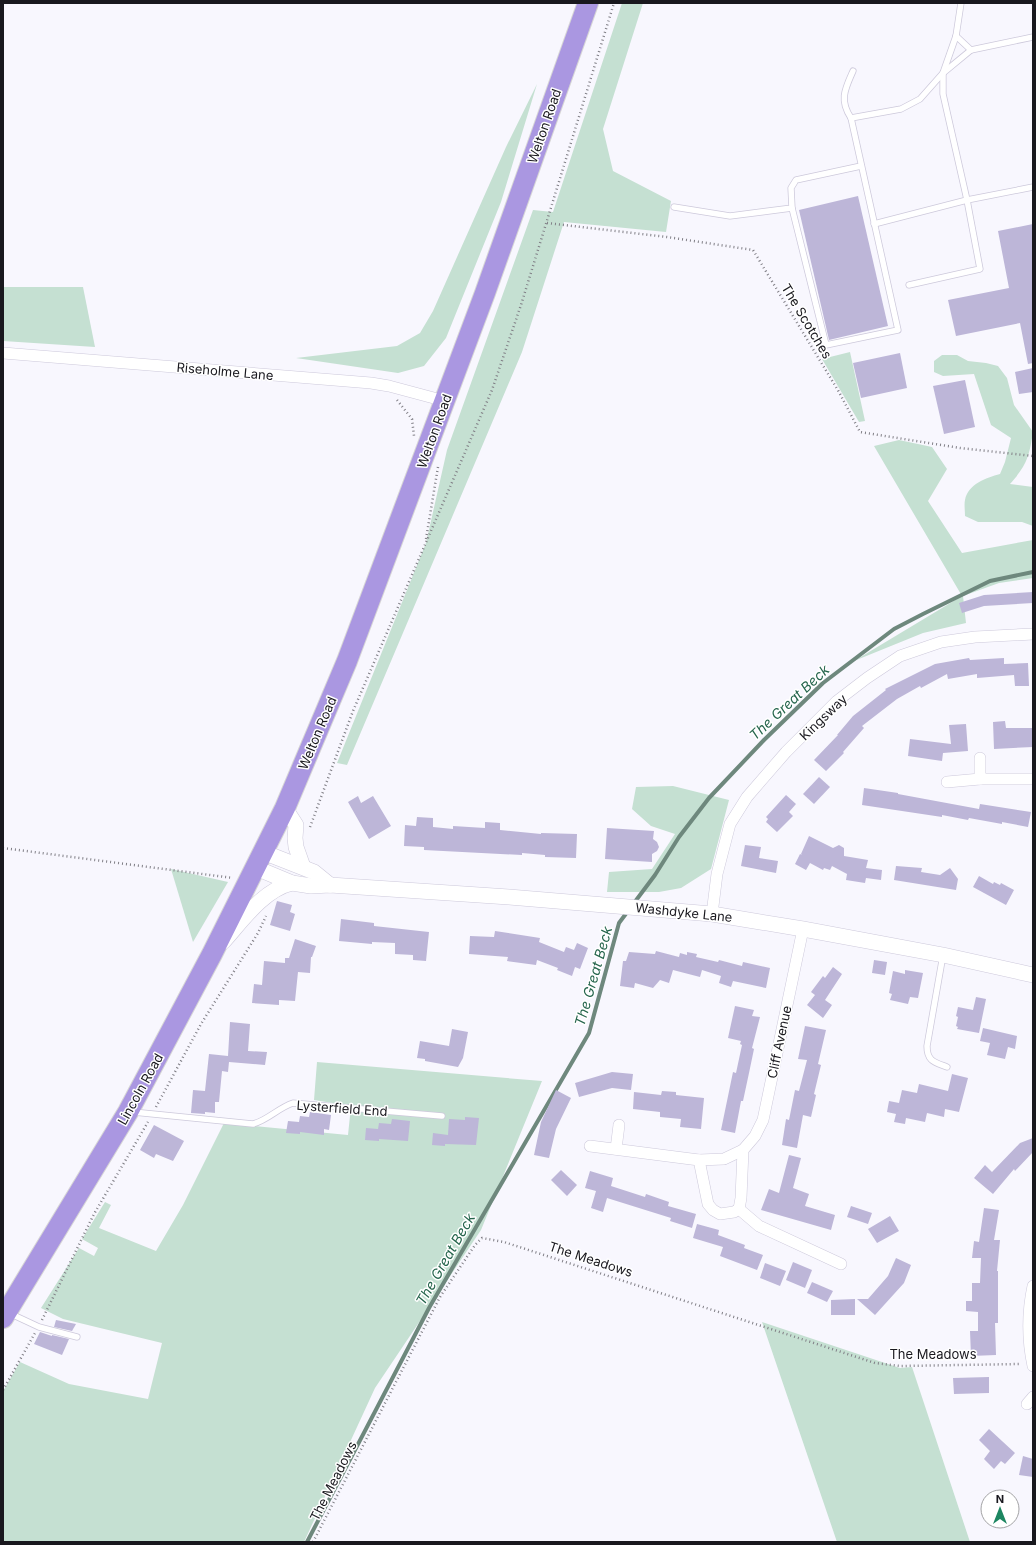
<svg xmlns="http://www.w3.org/2000/svg" width="1036" height="1545" font-family="Inter,sans-serif">
<style>
.green{fill:#c5e0d2}
.lines{fill:none;stroke-linecap:round;stroke-linejoin:round}
.stream{stroke:#6e887d;stroke-width:4}
.building{fill:#bdb6d8}
.lane-casing{stroke:#cdc9db;stroke-width:7}
.street-casing{stroke:#cdc9db;stroke-width:12}
.secondary-casing{stroke:#cdc9db;stroke-width:16}
.highway-casing{stroke:#d6d5d6;stroke-width:22}
.path{stroke:#807f86;stroke-width:2.5;stroke-dasharray:1 3;stroke-linecap:butt}
.lane{stroke:#fff;stroke-width:5.5}
.street{stroke:#fff;stroke-width:11}
.secondary{stroke:#fff;stroke-width:15}
.highway{stroke:#aa97e1;stroke-width:20}
.labels{text-anchor:middle;dominant-baseline:central;stroke-width:3;stroke-linejoin:round;paint-order:stroke}
.street-label{font-size:13px;fill:#19181e;stroke:#fff}
.water-label{font-size:14px;font-style:italic;fill:#25654c;stroke:#fff}
</style>
<rect width="100%" height="100%" fill="#f8f7fe"/>
<!-- green -->
<g class="green">
<path d="M622,3h21l-40,126 10,42 58,30 -5,31 -102,-10 -42,130 -175,413 -10,-2 89,-220 21,-93 86,-240 20,2z"/>
<path d="M537,84l-36,118 -55,136 -22,28 -26,7 -102,-15 101,-12 23,-13 13,-22 73,-164z"/>
<path d="M3,287h80l12,60 -92,-6z"/>
<path d="M850,352l15,69 -6,1 -37,-63z"/>
<path d="M942,355h15l11,6 18,2 12,3 9,12 7,27 19,27c-4,25 -6,33 -23,52l23,3v39l-11,-4h-44l-13,-6c0,-5 -1,-12 0,-16 3,-16 21,-22 35,-26l5,-12 6,-24 -20,-13 -17,-51 -31,2 -9,-4v-11z"/>
<path d="M899,440l33,7 15,22 -19,32 34,52 71,-13v38l-34,5 -36,13 3,27 -43,10 -69,28 108,-65 -88,-150z"/>
<path d="M673,786l56,14 -18,69 -30,19 -22,4h-52l2,-20 43,-3 23,-35 -24,-8 -19,-17 4,-22z"/>
<path d="M171,869l57,13 -35,60z"/>
<path d="M317,1062l225,19 -61,149 -106,158 -71,154h-301v-151l17,-29 49,22 79,15 14,-56 -99,-24 -22,-11 38,-60 15,8 4,-8 -16,-9 23,-37 6,3 -12,23 57,23 27,-46 41,-82 124,12 3,-29 -37,-6z"/>
<path d="M762,1322l138,46 12,-1 58,175h-133z"/>
</g>
<g class="lines">
<!-- stream -->
<g class="stream">
<path d="M634,903l21,-28 24,-38 30,-39 55,-58 59,-57 71,-54 29,-15 67,-33 43,-9"/>
<path d="M307,1542l122,-234 160,-275 30,-110 9,-12"/>
</g>
</g>
<!-- building -->
<g class="building">
<path d="M858,196l30,130 -59,14 -30,-130z"/>
<path d="M1033,224v139l-5,1 -8,-41 -64,13 -8,-36 61,-12 -11,-57z"/>
<path d="M900,353l7,35 -46,10 -8,-35z"/>
<path d="M1033,368v24l-14,2 -4,-22z"/>
<path d="M965,380l10,47 -31,7 -11,-48z"/>
<path d="M1033,592v11l-49,3 -22,7 -3,-10 25,-8z"/>
<path d="M969,658l1,2 34,-2v6l24,-1 1,23h-14l-1,-11 -37,3v-4l-29,5 -1,-5 -26,14 -1,-2 -23,13 -35,27 2,2 -21,24 1,1 -18,18 -12,-11 24,-25h-1l16,-19 33,-26 -1,-1 50,-25z"/>
<path d="M1005,721l1,7h27v19l-39,2 -1,-27z"/>
<path d="M966,724l2,27 -25,2 -1,8 -34,-5 2,-17 41,5 -2,-19z"/>
<path d="M819,777l11,10 -16,17 -11,-10z"/>
<path d="M864,788l34,5v1l81,15 1,-5 51,8 -3,15 -26,-5v2l-33,-6 -1,2 -26,-5v2l-80,-12z"/>
<path d="M786,795l10,9 -7,8 4,4 -16,16 -11,-10 2,-3 -2,-2z"/>
<path d="M358,796l3,7 12,-7 18,30 -22,13 -21,-37z"/>
<path d="M417,817l16,1v9l20,2v-3l32,2v-6l15,1v7l41,4v-1l36,1 -1,24 -31,-1v-2l-23,-2v2l-98,-5v-3l-20,-1 1,-21 11,1z"/>
<path d="M607,828l47,3 -1,8 4,3 2,5 -2,4 -5,3v8l-47,-3z"/>
<path d="M809,836l24,12 6,-3 5,3v8l24,4 -2,8 16,2 -1,10 -15,-2 -1,5 -19,-3 1,-6 -15,-8 -2,4 -6,-2 -1,2 -13,-7 -4,7 -11,-6 5,-10 2,1 -1,-1z"/>
<path d="M745,845l16,2 -2,11 19,3 -2,12 -35,-7z"/>
<path d="M896,866l26,2 -1,4 19,3 10,-7 8,11 -2,11 -62,-10z"/>
<path d="M979,876l14,8 1,-2 6,3 1,-2 13,7 -8,15 -33,-18z"/>
<path d="M277,901l15,4 -2,7 5,2 -5,17 -20,-6z"/>
<path d="M341,919l33,4v3l55,6 -3,29 -13,-1v-5l-18,-1v-11l-23,-1v2l-33,-3z"/>
<path d="M495,931l45,7 -1,4 25,10 2,-5 8,3 3,-7 11,5 -8,21 -5,-2 -3,9 -15,-6 1,-2 -21,-8 -1,5 -29,-4 1,-4 -39,-3 1,-18 24,1z"/>
<path d="M295,939l21,7 -4,11h-1l-1,16 -12,-1 -3,29 -16,-1v5l-27,-2 2,-19 8,1 2,-24 21,2v-5h4z"/>
<path d="M656,951l23,6 1,-4 7,2v-3l10,2 -1,3 22,5 1,-2 23,6 1,-4 27,6 -4,20 -33,-7 -2,6 -12,-4 2,-7 -19,-6 -2,7 -27,-7 -4,13 -9,-3 -7,8 -18,-5 -1,5 -14,-2 3,-25h3l3,-9 26,2z"/>
<path d="M874,960l13,2 -2,13 -13,-2z"/>
<path d="M833,967l9,7 -17,26 7,5 -9,13 -16,-13 8,-10 -4,-3 12,-16 2,2z"/>
<path d="M905,970l18,3 -5,25 -8,-1 -2,7 -18,-4 2,-6 -3,-1 4,-22 12,3z"/>
<path d="M976,997l10,2 -7,34 -22,-4 1,-2 -2,-1 2,-9 -2,-1 2,-9 15,3z"/>
<path d="M735,1006l19,4 -2,6 8,1 -8,31 2,1 -5,24 -6,28h-2l-6,32 -14,-3 12,-58 3,1 6,-28 -2,-1 1,-3 -13,-3z"/>
<path d="M230,1022l20,2 -2,27 19,1 -2,13 -36,-3 -1,10 -6,-1 -3,31h-4v11l-10,-1v2l-14,-1 2,-23 12,1 4,-37 19,2z"/>
<path d="M805,1026l21,4 -8,34 3,1 -7,29 2,1 -5,22 -8,-2 -6,33 -15,-3 4,-26 3,1 6,-30 4,1 8,-31 -9,-1z"/>
<path d="M983,1028l34,8 -2,13 -7,-2 -3,12 -18,-4 3,-12 -10,-2z"/>
<path d="M452,1029l16,3 -5,26 -5,9 -33,-6v-2l-8,-1 3,-17 29,5z"/>
<path d="M612,1072l21,2 -2,16 -19,-2 -33,9 -4,-14z"/>
<path d="M952,1074l16,4 -9,34 -14,-3 -1,8 -17,-4 -2,9 -19,-4 -1,6 -11,-2 2,-8 -9,-2 2,-11 10,2 3,-13 15,3 2,-9 29,7z"/>
<path d="M556,1090l15,8 -15,31 -7,29 -15,-3 7,-33z"/>
<path d="M662,1091l14,1v3l28,3 -3,31 -21,-2 1,-8 -21,-2v-5l-27,-3 1,-17 27,3z"/>
<path d="M310,1112l21,3 -2,15 -5,-1v6l-24,-3v2l-14,-1 2,-12 11,1 1,-6 9,1z"/>
<path d="M465,1117l14,1 -3,27 -31,-1v2l-13,-1 1,-12 15,2 1,-16 16,1z"/>
<path d="M392,1119l18,2 -2,20 -29,-2v2l-14,-1 1,-12 12,1 1,-6 12,1z"/>
<path d="M154,1125l30,16 -11,20 -17,-7 -2,4 -14,-8z"/>
<path d="M1033,1138v14l-18,19 -1,-2 -21,25 -19,-16 11,-13 7,7 28,-29z"/>
<path d="M789,1155l12,3 -8,30 16,6 -4,12 30,9 -4,15 -70,-20 8,-21 10,4z"/>
<path d="M561,1170l16,15 -10,11 -16,-16z"/>
<path d="M590,1171l23,7 -2,8 34,11 1,-3 23,8 -1,4 28,8 -4,14 -22,-7 1,-3 -64,-20 -4,14 -12,-4 5,-17 -11,-3z"/>
<path d="M851,1206l21,7 -4,11 -21,-7z"/>
<path d="M984,1208l15,2 -5,30h6l-3,31h1v52h-3l1,32 -25,1 -1,-25h8v-19l-12,-1v-10h6v-18h8l1,-25h-9l2,-17 5,1z"/>
<path d="M890,1216l9,15 -22,12 -9,-14z"/>
<path d="M697,1224l22,6 -1,5 27,10 -1,3 19,7 -6,15 -37,-14 3,-9 -30,-9z"/>
<path d="M896,1258l15,7 -7,18 -29,32 -18,-16h11l20,-23z"/>
<path d="M793,1262l19,8 -7,18 -19,-8z"/>
<path d="M765,1263l21,8 -6,15 -20,-8z"/>
<path d="M812,1282l21,9 -6,11 -20,-9z"/>
<path d="M855,1299v16h-24v-15z"/>
<path d="M56,1320l20,4 -4,7 -18,-4z"/>
<path d="M40,1332l12,4v-1l17,4 -7,16 -28,-11z"/>
<path d="M989,1377v16l-35,1 -1,-16z"/>
<path d="M989,1429l26,24 -10,11 -4,-3 -7,8 -10,-10 6,-8 -11,-11z"/>
<path d="M1023,1456l10,3v18l-14,-2z"/>
</g>
<g class="lines">
<defs>
<g id="lane">
<path d="M956,36l15,14"/>
<path d="M851,118c-12,-18 -6,-29 2,-47"/>
<path d="M674,207l56,9 62,-8 -1,-20 5,-8 65,-14"/>
<path d="M792,208l34,137 72,-15 -47,-212 50,-9 19,-10 23,-26 28,-23 62,-13"/>
<path d="M874,224l93,-24 66,-13"/>
<path d="M909,285l71,-16 -13,-69 -24,-106v-21l13,-37 5,-33"/>
<path d="M943,955l-16,91c0,15 7,16 20,21"/>
<path d="M133,1112l120,12c15,-4 25,-16 40,-21l149,13"/>
<path d="M9,1313l30,14 38,10"/>
</g>
<g id="street">
<path d="M3,353l368,30 18,3 56,15"/>
<path d="M980,779v-21"/>
<path d="M947,782l33,-3h53"/>
<path d="M712,914l5,-40 13,-50 17,-27 39,-45 51,-51 30,-23 33,-22 41,-14 34,-5 58,-3"/>
<path d="M803,929l-40,191 -8,16 -12,14 -2,48 -2,11 20,17 82,38"/>
<path d="M590,1146l109,14"/>
<path d="M616,1149l3,-24"/>
<path d="M739,1209l-5,3 -14,2 -7,-4 -5,-6 -9,-44 25,-1 19,-9"/>
<path d="M1033,1286c-6,28 -6,52 0,80"/>
<path d="M1027,1404l6,-7"/>
</g>
<g id="secondary">
<path d="M285,808l11,17 -1,13 1,9 7,20"/>
<path d="M263,852l51,20 16,13"/>
<path d="M256,868l36,15 19,3 19,-1 179,12 203,17 91,15 140,26 90,20"/>
<path d="M223,942c19,-21 40,-52 69,-59"/>
</g>
<path id="highway" d="M3,1318l125,-206 84,-158 73,-146 62,-147 138,-368 103,-290"/>
</defs>
<!-- lane casing -->
<use href="#lane" class="lane-casing"/>
<!-- street casing -->
<use href="#street" class="street-casing"/>
<!-- secondary casing -->
<use href="#secondary" class="secondary-casing"/>
<!-- highway casing -->
<use href="#highway" class="highway-casing"/>
<!-- path -->
<g class="path">
<path d="M547,223l120,14 86,13 86,142 21,40 100,16 73,8"/>
<path d="M397,400l15,19 2,17"/>
<path d="M426,539l12,-72"/>
<path d="M310,827l43,-116 139,-321 29,-85 93,-302"/>
<path d="M3,848l230,30"/>
<path d="M156,1107l45,-83 57,-91 8,-17"/>
<path d="M42,1320l52,-106 54,-92"/>
<path d="M3,1390l32,-57"/>
<path d="M313,1542l127,-245 35,-52 7,-7 22,4 371,121 25,3 121,-2"/>
</g>
<!-- lane -->
<use href="#lane" class="lane"/>
<!-- street -->
<use href="#street" class="street"/>
<!-- secondary -->
<use href="#secondary" class="secondary"/>
<!-- highway -->
<use href="#highway" class="highway"/>
</g>
<g class="labels">
<!-- street labels -->
<g class="street-label">
<text transform="translate(544 126) rotate(-71)">Welton Road</text>
<text transform="translate(807 321) rotate(59)">The Scotches</text>
<text transform="translate(225 371) rotate(5)">Riseholme Lane</text>
<text transform="translate(434 431) rotate(-70)">Welton Road</text>
<text transform="translate(823 717) rotate(-44)">Kingsway</text>
<text transform="translate(317 733) rotate(-67)">Welton Road</text>
<text transform="translate(684 912) rotate(6)">Washdyke Lane</text>
<text transform="translate(779 1042) rotate(-78)">Cliff Avenue</text>
<text transform="translate(140 1089) rotate(-61)">Lincoln Road</text>
<text transform="translate(342 1108) rotate(4)">Lysterfield End</text>
<text transform="translate(591 1259) rotate(18)">The Meadows</text>
<text x="933" y="1354">The Meadows</text>
<text transform="translate(333 1481) rotate(-63)">The Meadows</text>
</g>
<!-- water labels -->
<g class="water-label">
<text transform="translate(789 702) rotate(-43)">The Great Beck</text>
<text transform="translate(593 976) rotate(-74)">The Great Beck</text>
<text transform="translate(445 1259) rotate(-60)">The Great Beck</text>
</g>
</g>
<!-- border -->
<rect width="1036" height="1545" fill="none" stroke="#19181e" stroke-width="8"/>
<!-- north arrow -->
<g transform="translate(1000 1509)"><circle r="19" fill="#ffffff" stroke="#a3a3a5"/>
<path d="M0-3L7 15L0 10L-7 15Z" fill="#1d8661"/>
<text y="-6" font-size="11" font-weight="bold" text-anchor="middle" fill="#19181e">N</text>
</g>
</svg>
